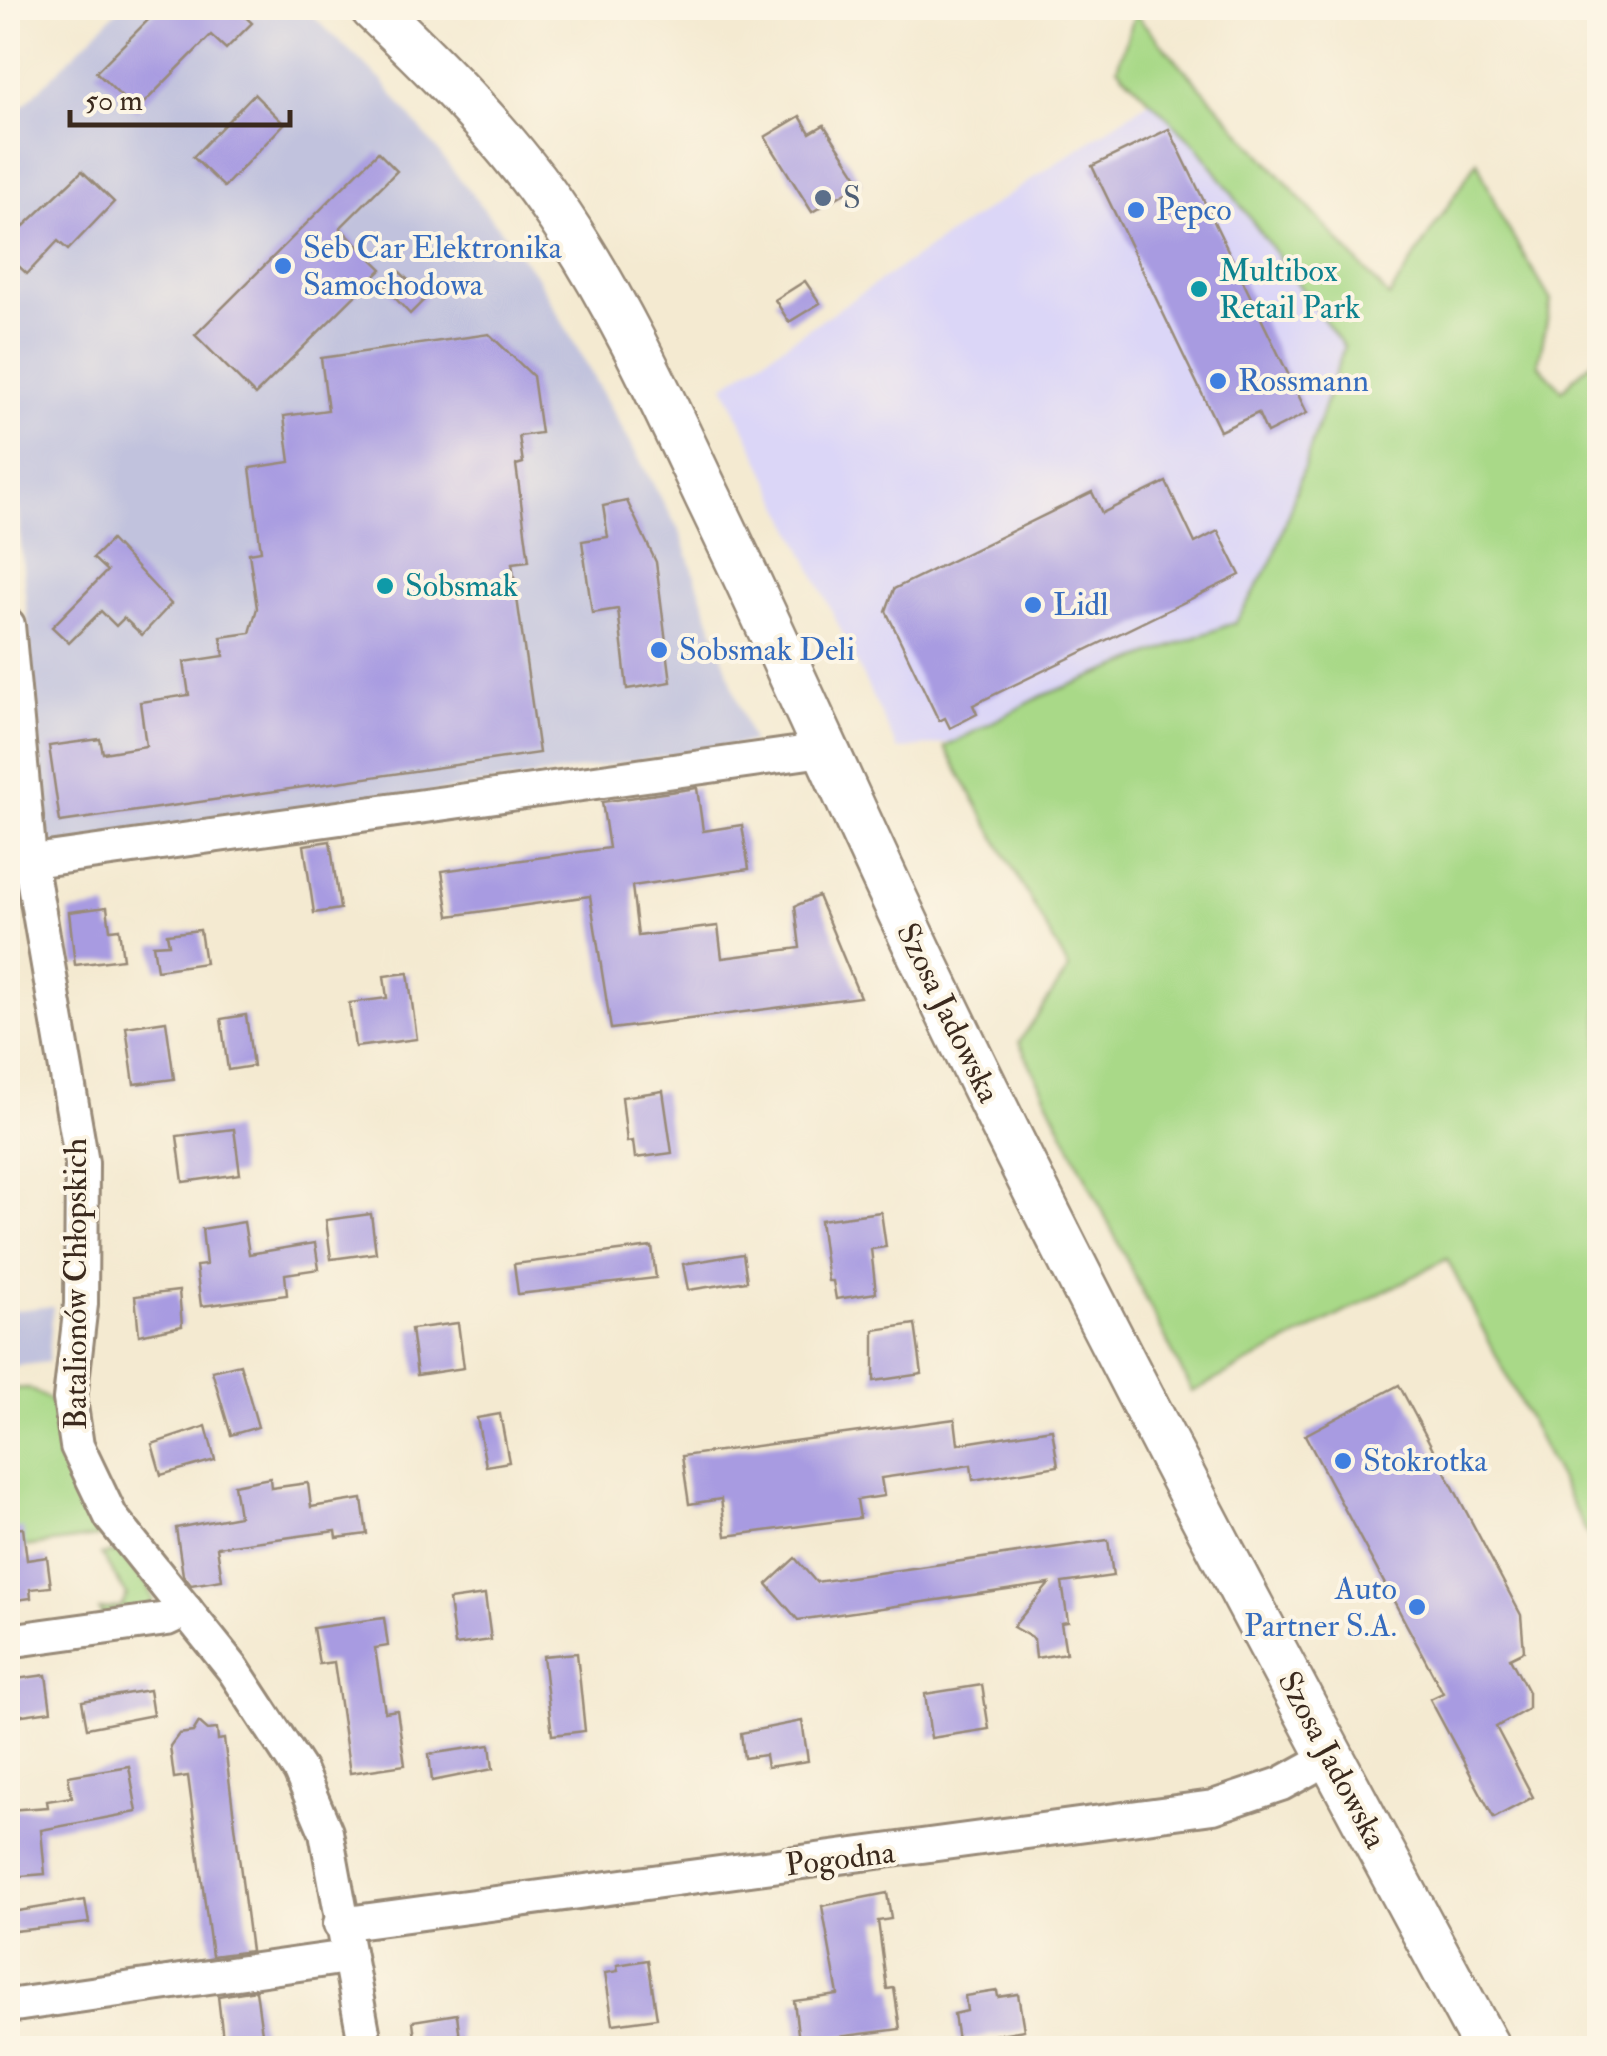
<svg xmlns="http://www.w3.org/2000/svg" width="1607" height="2056" font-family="'IM FELL Double Pica',serif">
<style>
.built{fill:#dbd6f7}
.industrial{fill:#c1c2dd}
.green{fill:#a9d988;stroke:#728253;stroke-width:2.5}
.building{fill:#a89be1}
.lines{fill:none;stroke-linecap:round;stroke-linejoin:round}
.minor-casing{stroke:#988a78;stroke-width:38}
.secondary-casing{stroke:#988a78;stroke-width:50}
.minor{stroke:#fff;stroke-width:32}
.secondary{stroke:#fff;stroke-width:45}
.service-dot{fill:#5c6f8a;stroke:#fcf5e5;stroke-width:4}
.shop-dot{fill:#3f7fe0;stroke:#fcf5e5;stroke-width:4}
.culture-dot{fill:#0f9aa8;stroke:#fcf5e5;stroke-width:4}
.labels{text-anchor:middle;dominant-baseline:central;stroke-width:8;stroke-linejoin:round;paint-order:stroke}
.service-label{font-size:32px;fill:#4e5e75;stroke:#fcf5e5;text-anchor:start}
.shop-label{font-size:32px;fill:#366cbe;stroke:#fcf5e5;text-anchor:start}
.culture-label{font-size:32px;fill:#0d838f;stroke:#fcf5e5;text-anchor:start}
.street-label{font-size:32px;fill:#3b2a1e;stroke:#fcf5e5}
</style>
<rect width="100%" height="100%" fill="#fcf5e5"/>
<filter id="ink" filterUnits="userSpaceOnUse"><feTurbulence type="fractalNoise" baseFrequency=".01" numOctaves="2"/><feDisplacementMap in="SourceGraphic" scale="20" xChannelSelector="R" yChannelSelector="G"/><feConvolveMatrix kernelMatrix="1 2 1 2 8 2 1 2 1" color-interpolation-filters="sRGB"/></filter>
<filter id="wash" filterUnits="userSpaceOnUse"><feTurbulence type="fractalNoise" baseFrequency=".0048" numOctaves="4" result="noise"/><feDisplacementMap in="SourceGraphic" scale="40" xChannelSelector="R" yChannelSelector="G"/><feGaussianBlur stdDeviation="2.25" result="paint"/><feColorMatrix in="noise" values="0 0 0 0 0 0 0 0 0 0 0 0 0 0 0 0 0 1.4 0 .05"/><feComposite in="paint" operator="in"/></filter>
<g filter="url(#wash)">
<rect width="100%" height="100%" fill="#f4ead1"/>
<!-- built -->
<path class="built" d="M1167,89l207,229 -163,388 -313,44 -174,-365z"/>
<!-- industrial -->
<g class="industrial">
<path d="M120,8h184l78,73 154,194 144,257 72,210 -705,111 -29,-344 -10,-22v-366z"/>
<path d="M53,1306l-5,56 -40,5v-56z"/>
</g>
<!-- green -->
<g class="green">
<path d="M1135,14l254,283 88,-136 24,56 50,84 -13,63 24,26 37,-36v1203l-152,-298 -255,133 -173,-350 50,-73 -124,-222 97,-51 194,-74 37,-62 71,-213 -146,-200 -81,-79z"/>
<path d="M28,1388l25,14 6,45 45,89 -96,13v-160z"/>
<path d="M118,1552l29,32 6,16 -3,5 -48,11 -3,-6 22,-3 6,-12 -26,-40z"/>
</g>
<g id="blocks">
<!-- building -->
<g class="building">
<path d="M160,8h76l16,15 -26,26 -15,-14 -75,76 -40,-39z"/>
<path d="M254,94l30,30 -60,63 -31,-30z"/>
<path d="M800,116l10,17 14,-8 38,58 -50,29 -47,-75z"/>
<path d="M1169,129l138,284 -40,20 -9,-20 -38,18 -128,-265z"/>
<path d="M378,152l19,19 -57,57 42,41 -127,126 -60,-60z"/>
<path d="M82,171l32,31 -46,48 -10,-9 -31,33 -17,-16 7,-7 -9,-9v-32l16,16z"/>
<path d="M400,272l26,26 -16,16 -25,-27z"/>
<path d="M805,281l15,22 -31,19 -14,-22z"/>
<path d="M489,334l44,42 8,57 -22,3 4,27 -7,2 13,96 -17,2 27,190 -479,69 -11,-76 51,-7 3,14 43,-7 -6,-44 49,-7 -5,-33 40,-6 -3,-19 29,-4 7,-25 -8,-55 12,-2 -11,-83 40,-6 -6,-46 44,-6 -7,-52z"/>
<path d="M1166,482l29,61 23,-12 22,44 -267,130 4,9 -27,14 -5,-10 -6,3 -53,-110 8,-22 198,-97 10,21z"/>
<path d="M627,501l29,61 15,120 -44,7 -9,-80 -26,4 -10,-72 26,-4 -5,-31z"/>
<path d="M111,540l60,64 -29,31 -18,-17 -8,8 -15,-15 -32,32 -17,-16 55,-56 -14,-13z"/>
<path d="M697,788l6,43 39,-6 7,44 -117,17 6,50 80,-10 4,32 78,-10 -5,-42 23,-10 42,101 -249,32 -21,-133 -141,20 -7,-45 167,-23 -7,-46z"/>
<path d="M330,841l10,68 -26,4 -10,-68z"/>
<path d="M107,907l3,23 9,-1 4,30 -48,6 -6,-53z"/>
<path d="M200,930l5,33 -48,7 -4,-25 16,-1 -2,-10z"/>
<path d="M408,973l9,66 -62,8 -6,-44 38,-5 -3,-22z"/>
<path d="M246,1015l7,51 -25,4 -7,-51z"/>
<path d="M166,1021l8,58 -40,5 -8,-57z"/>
<path d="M663,1091l9,62 -37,5 -2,-17 -6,1 -5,-45z"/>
<path d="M234,1129l6,45 -57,8 -6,-46z"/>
<path d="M881,1212l5,35 -15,2 5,44 -40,6 -3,-18h-5l-8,-61z"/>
<path d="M371,1214l5,39 -45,6 -5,-39z"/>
<path d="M244,1222l5,32 66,-11 4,26 -34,5 2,21 -86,11 -5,-40 10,-1 -4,-36z"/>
<path d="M652,1247l4,31 -138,16 -4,-30z"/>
<path d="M743,1254l4,27 -59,9 -5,-26z"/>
<path d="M179,1291l3,35 -43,9 -4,-39z"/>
<path d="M458,1323l6,45 -47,7 -6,-46z"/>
<path d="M915,1324l7,50 -48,7v-51z"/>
<path d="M240,1364l18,63 -27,8 -19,-64z"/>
<path d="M1399,1385l122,230 3,36 -14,7 18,34v17l-32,18 37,70 -39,21 -64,-119 13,-6 -138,-258z"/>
<path d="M500,1414l9,48 -23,4 -9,-48z"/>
<path d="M955,1419l3,25 94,-15 6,37 -85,14 -2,-15 -90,13 3,18 -27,4 3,18 -134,18 -5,-37 -32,5 -7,-48z"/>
<path d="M206,1426l9,34 -54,15 -9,-31z"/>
<path d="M270,1478l1,10 37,-5 3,24 51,-8 5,35 -30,4 -1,-7 -119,16 5,33 -31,5 -8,-10 -7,-47 63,-12 -5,-31z"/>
<path d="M23,1528l4,32 20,-3 4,30 -21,2 1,9 -23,3v-72z"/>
<path d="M1108,1540l5,36 -51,7 6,39 -7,1 5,30 -30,5 -2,-19 -21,-12 36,-43 -251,36 -31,-36 28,-26 21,24z"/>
<path d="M485,1595l6,45 -36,5 -6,-45z"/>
<path d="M384,1618l4,28 -13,2 10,64 12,-2 8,55 -55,8 -16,-111 -15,2 -6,-36z"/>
<path d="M577,1653l8,78 -33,4 -9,-79z"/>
<path d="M46,1675l5,36 -43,6v-37z"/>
<path d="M982,1685l7,44 -58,9 -6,-44z"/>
<path d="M149,1690l4,25 -66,13 -5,-27z"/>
<path d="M802,1721l6,40 -41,6 -2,-12 -21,3 -3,-25z"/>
<path d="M199,1722l9,8 9,-1 1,11 6,-1 27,212 -39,5 -24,-180 -14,2 -4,-32 9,-12 14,-2z"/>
<path d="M490,1745l3,24 -61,12 -3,-27z"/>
<path d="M129,1766l8,46 -96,18 4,44 -36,3 -1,-67 40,-3 -1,-6 25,-4 -4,-21z"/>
<path d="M887,1893l4,26 -13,2 9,68 7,-1 6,41 -101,13 -5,-41 44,-6 -16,-89z"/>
<path d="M85,1900l4,23 -75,8 -2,-19z"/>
<path d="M648,1960l9,58 -44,6 -8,-51 13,-2 -1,-6z"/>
<path d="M256,1990l8,58h-40l-6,-52z"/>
<path d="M997,1991l1,6 20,-3 6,36 -66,11 -4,-27 13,-3 -2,-15z"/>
<path d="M457,2014l4,34h-45l-3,-27z"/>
</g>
</g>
</g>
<g filter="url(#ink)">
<use href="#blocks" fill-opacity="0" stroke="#988a78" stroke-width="2.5"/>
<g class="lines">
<defs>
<g id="minor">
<path d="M8,625l22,235 52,303 -1,141 -11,95 7,47 34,71 122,152 67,102 26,61 40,216"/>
<path d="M12,864l811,-114"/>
<path d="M8,1641l159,-22 19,-9"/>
<path d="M340,1924l873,-117 68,-23 49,-27"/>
<path d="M8,2006l339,-49"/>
</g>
<path id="secondary" d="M373,8c67,64 135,131 187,209 59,88 103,185 148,280 82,169 156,342 238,511 170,352 356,696 541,1040"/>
</defs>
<!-- minor casing -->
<use href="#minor" class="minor-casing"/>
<!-- secondary casing -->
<use href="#secondary" class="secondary-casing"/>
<!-- minor -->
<use href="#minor" class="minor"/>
<!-- secondary -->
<use href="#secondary" class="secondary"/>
</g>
</g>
<!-- markers -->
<circle class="service-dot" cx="823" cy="198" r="10"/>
<g class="shop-dot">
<circle cx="1136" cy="210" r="10"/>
<circle cx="283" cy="266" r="10"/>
<circle cx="1218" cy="381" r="10"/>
<circle cx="1033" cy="605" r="10"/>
<circle cx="659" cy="650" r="10"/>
<circle cx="1343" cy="1461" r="10"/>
<circle cx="1417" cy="1607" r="10"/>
</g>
<g class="culture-dot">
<circle cx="1199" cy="289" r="10"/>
<circle cx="385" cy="586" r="10"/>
</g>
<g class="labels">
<!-- service labels -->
<g class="service-label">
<text x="843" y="198">S</text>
</g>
<!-- shop labels -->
<g class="shop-label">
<text x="1156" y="210">Pepco</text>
<text x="303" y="248">Seb Car Elektronika<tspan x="303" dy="37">Samochodowa</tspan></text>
<text x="1238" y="381">Rossmann</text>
<text x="1053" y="605">Lidl</text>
<text x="679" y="650">Sobsmak Deli</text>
<text x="1363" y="1461">Stokrotka</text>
<text x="1397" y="1589" text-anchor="end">Auto<tspan x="1397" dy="37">Partner S.A.</tspan></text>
</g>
<!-- culture labels -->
<g class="culture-label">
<text x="1219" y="271">Multibox<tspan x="1219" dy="37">Retail Park</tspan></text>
<text x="405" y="586">Sobsmak</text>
</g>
<!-- street labels -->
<g class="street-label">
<text transform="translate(948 1013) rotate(64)">Szosa Jadowska</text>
<text transform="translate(76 1284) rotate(-90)">Batalionów Chłopskich</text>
<text transform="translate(1332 1760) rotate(62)">Szosa Jadowska</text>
<text transform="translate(840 1859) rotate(-7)">Pogodna</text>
</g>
</g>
<!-- margin -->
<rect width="1607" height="2056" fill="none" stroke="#fcf5e5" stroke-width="40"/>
<!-- scale -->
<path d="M70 110v15h220v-15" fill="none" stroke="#3b2a1e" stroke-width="5"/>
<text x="85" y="110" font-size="30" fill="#3b2a1e" stroke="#fcf5e5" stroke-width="8" paint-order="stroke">50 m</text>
</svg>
